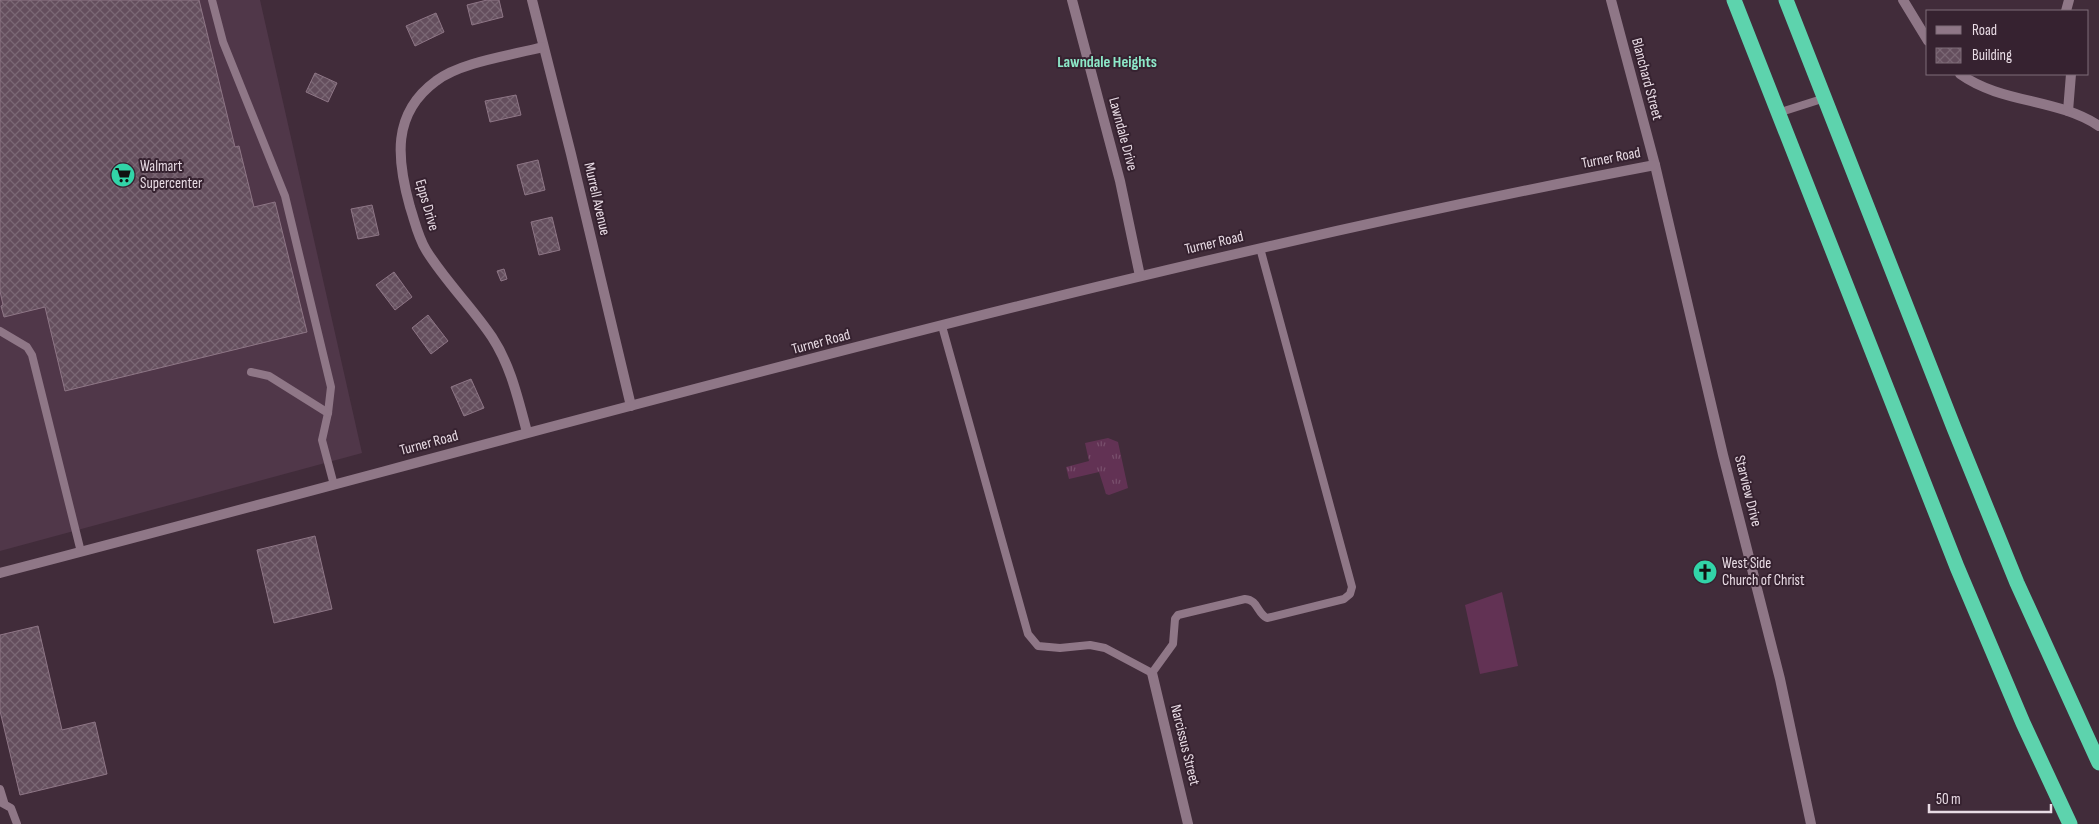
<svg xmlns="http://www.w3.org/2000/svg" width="2099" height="824" font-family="'Sofia Sans Condensed',sans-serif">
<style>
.built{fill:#503749}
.green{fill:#623254}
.park{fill:url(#park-tufts)}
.building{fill:url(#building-cross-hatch);stroke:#8e7686}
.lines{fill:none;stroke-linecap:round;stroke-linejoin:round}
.lane{stroke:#8f7787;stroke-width:8}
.street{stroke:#8f7787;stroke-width:10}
.highway{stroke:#5dd3ad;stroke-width:15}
.labels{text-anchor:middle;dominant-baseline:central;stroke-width:4;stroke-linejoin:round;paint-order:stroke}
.street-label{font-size:15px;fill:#e9dce5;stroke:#362230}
.poi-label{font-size:15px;fill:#e9dce5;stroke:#362230;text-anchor:start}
.neighbourhood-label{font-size:16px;font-weight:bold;fill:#8de9c9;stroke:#362230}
</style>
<defs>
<pattern id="park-tufts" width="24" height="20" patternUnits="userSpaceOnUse" patternTransform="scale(1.25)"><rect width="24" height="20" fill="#623254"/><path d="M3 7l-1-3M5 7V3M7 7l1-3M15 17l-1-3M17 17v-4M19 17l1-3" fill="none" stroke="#784f6c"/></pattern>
<pattern id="building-cross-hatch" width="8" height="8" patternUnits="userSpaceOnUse" patternTransform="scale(1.25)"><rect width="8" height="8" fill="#644e5d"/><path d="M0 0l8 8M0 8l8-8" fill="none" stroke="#7a6774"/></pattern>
</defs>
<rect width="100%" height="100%" fill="#412c3a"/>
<!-- built -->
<path class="built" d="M0,0h260l102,453 -362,98z"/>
<!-- green -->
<path class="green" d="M1502,592l16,74 -38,8 -15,-69z"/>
<!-- park -->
<path class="park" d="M1108,438l10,4 10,46 -19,7 -3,-1 -7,-22 -30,7 -3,-12 23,-6 -4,-18z"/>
<!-- building -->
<g class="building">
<path d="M0,0h199l36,147 4,-1 15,61 21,-5 32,130 -242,59 -20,-84 -41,10 -3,-11 2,-1 -3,-14z"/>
<path d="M487,0h12l4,17 -31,8 -5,-20z"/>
<path d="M436,13l8,19 -29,14 -9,-20z"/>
<path d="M315,73l22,10 -9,19 -22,-10z"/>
<path d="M516,95l5,20 -31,7 -5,-21z"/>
<path d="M538,160l7,30 -20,5 -8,-30z"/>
<path d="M372,205l7,30 -21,4 -7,-30z"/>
<path d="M552,217l8,33 -21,5 -8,-33z"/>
<path d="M504,269l3,10 -6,2 -4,-10z"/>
<path d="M394,272l18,25 -17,13 -19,-25z"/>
<path d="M428,315l20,26 -17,13 -19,-26z"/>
<path d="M471,379l13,29 -20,8 -13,-29z"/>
<path d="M315,536l17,73 -58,14 -17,-73z"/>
<path d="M38,626l24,104 33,-8 12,52 -87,21 -20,-84v-76z"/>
</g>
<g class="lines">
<!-- lane -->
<g class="lane">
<path d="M212,0l11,42 62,154 46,191 -3,26 -6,27 12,45"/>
<path d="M1778,113l47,-15"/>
<path d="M942,326l86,308 10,12 22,2 30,-3 15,3 47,25 21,-29 2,-25 3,-4 67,-16c13,1 12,14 22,19l77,-19 6,-5 2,-7 -92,-339"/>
<path d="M0,331l27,16 5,8 49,197"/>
<path d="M251,372l18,4 59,37"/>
<path d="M0,789l4,13"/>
<path d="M0,802l11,6 6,16"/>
</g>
<!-- street -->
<g class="street">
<path d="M532,0l39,154 60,252"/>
<path d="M1072,0l48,181 20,95"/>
<path d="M1611,0l44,165 68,290 57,224 31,145"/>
<path d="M1903,0l25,41"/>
<path d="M2066,11l3,-11"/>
<path d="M1960,74c42,30 97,24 139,52"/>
<path d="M2068,111l3,-37"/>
<path d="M527,432c-9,-33 -16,-66 -35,-95 -20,-30 -47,-56 -66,-87 -8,-13 -11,-28 -16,-43 -13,-47 -19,-93 26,-126 24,-19 77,-26 107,-34"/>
<path d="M0,573c550,-143 1096,-302 1655,-408"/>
<path d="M1152,673l36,151"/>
</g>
<!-- highway -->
<g class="highway">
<path d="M1734,0l223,567 66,156 47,101"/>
<path d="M1786,0l168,428 63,155 82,180"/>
</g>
</g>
<!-- icons -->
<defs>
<symbol id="supermarket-disc" viewBox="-11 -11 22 22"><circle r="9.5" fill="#32d4a8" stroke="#362230"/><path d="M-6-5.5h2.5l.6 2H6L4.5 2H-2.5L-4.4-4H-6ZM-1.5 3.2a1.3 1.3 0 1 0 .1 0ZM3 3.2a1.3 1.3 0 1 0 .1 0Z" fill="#111"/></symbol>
<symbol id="church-disc" viewBox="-11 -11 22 22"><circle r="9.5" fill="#32d4a8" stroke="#362230"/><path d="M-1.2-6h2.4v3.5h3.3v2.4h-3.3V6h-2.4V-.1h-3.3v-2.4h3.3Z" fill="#111"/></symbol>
</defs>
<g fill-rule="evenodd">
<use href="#supermarket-disc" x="109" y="161" width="28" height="28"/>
<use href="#church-disc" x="1691" y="558" width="28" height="28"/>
</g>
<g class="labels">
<!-- street labels -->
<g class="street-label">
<text transform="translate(1647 79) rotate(75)">Blanchard Street</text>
<text transform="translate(1123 134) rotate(75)">Lawndale Drive</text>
<text transform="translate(1611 158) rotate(-11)">Turner Road</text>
<text transform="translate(597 199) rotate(77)">Murrell Avenue</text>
<text transform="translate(427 205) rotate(74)">Epps Drive</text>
<text transform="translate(1214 243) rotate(-13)">Turner Road</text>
<text transform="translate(821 342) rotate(-15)">Turner Road</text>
<text transform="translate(429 443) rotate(-15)">Turner Road</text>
<text transform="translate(1748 491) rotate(76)">Starview Drive</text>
<text transform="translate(1185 745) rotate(76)">Narcissus Street</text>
</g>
<!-- poi labels -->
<g class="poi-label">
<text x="140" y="166">Walmart<tspan x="140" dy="17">Supercenter</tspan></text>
<text x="1722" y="563">West Side<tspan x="1722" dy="17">Church of Christ</tspan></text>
</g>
<!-- neighbourhood labels -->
<g class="neighbourhood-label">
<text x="1107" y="62">Lawndale Heights</text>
</g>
</g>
<!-- legend -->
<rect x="1926" y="10" width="162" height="65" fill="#362230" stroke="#7e6c78"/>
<rect x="1936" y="26" width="25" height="8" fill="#8f7787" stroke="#7e6c78"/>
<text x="1972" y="35" font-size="15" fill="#e9dce5">Road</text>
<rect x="1936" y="48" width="25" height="15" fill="url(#building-cross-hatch)" stroke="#7e6c78"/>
<text x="1972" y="60" font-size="15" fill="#e9dce5">Building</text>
<!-- scale -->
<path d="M1929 804v8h122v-8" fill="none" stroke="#e9dce5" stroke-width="2.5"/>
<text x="1936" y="804" font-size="15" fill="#e9dce5" stroke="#362230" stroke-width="4" paint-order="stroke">50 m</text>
</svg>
